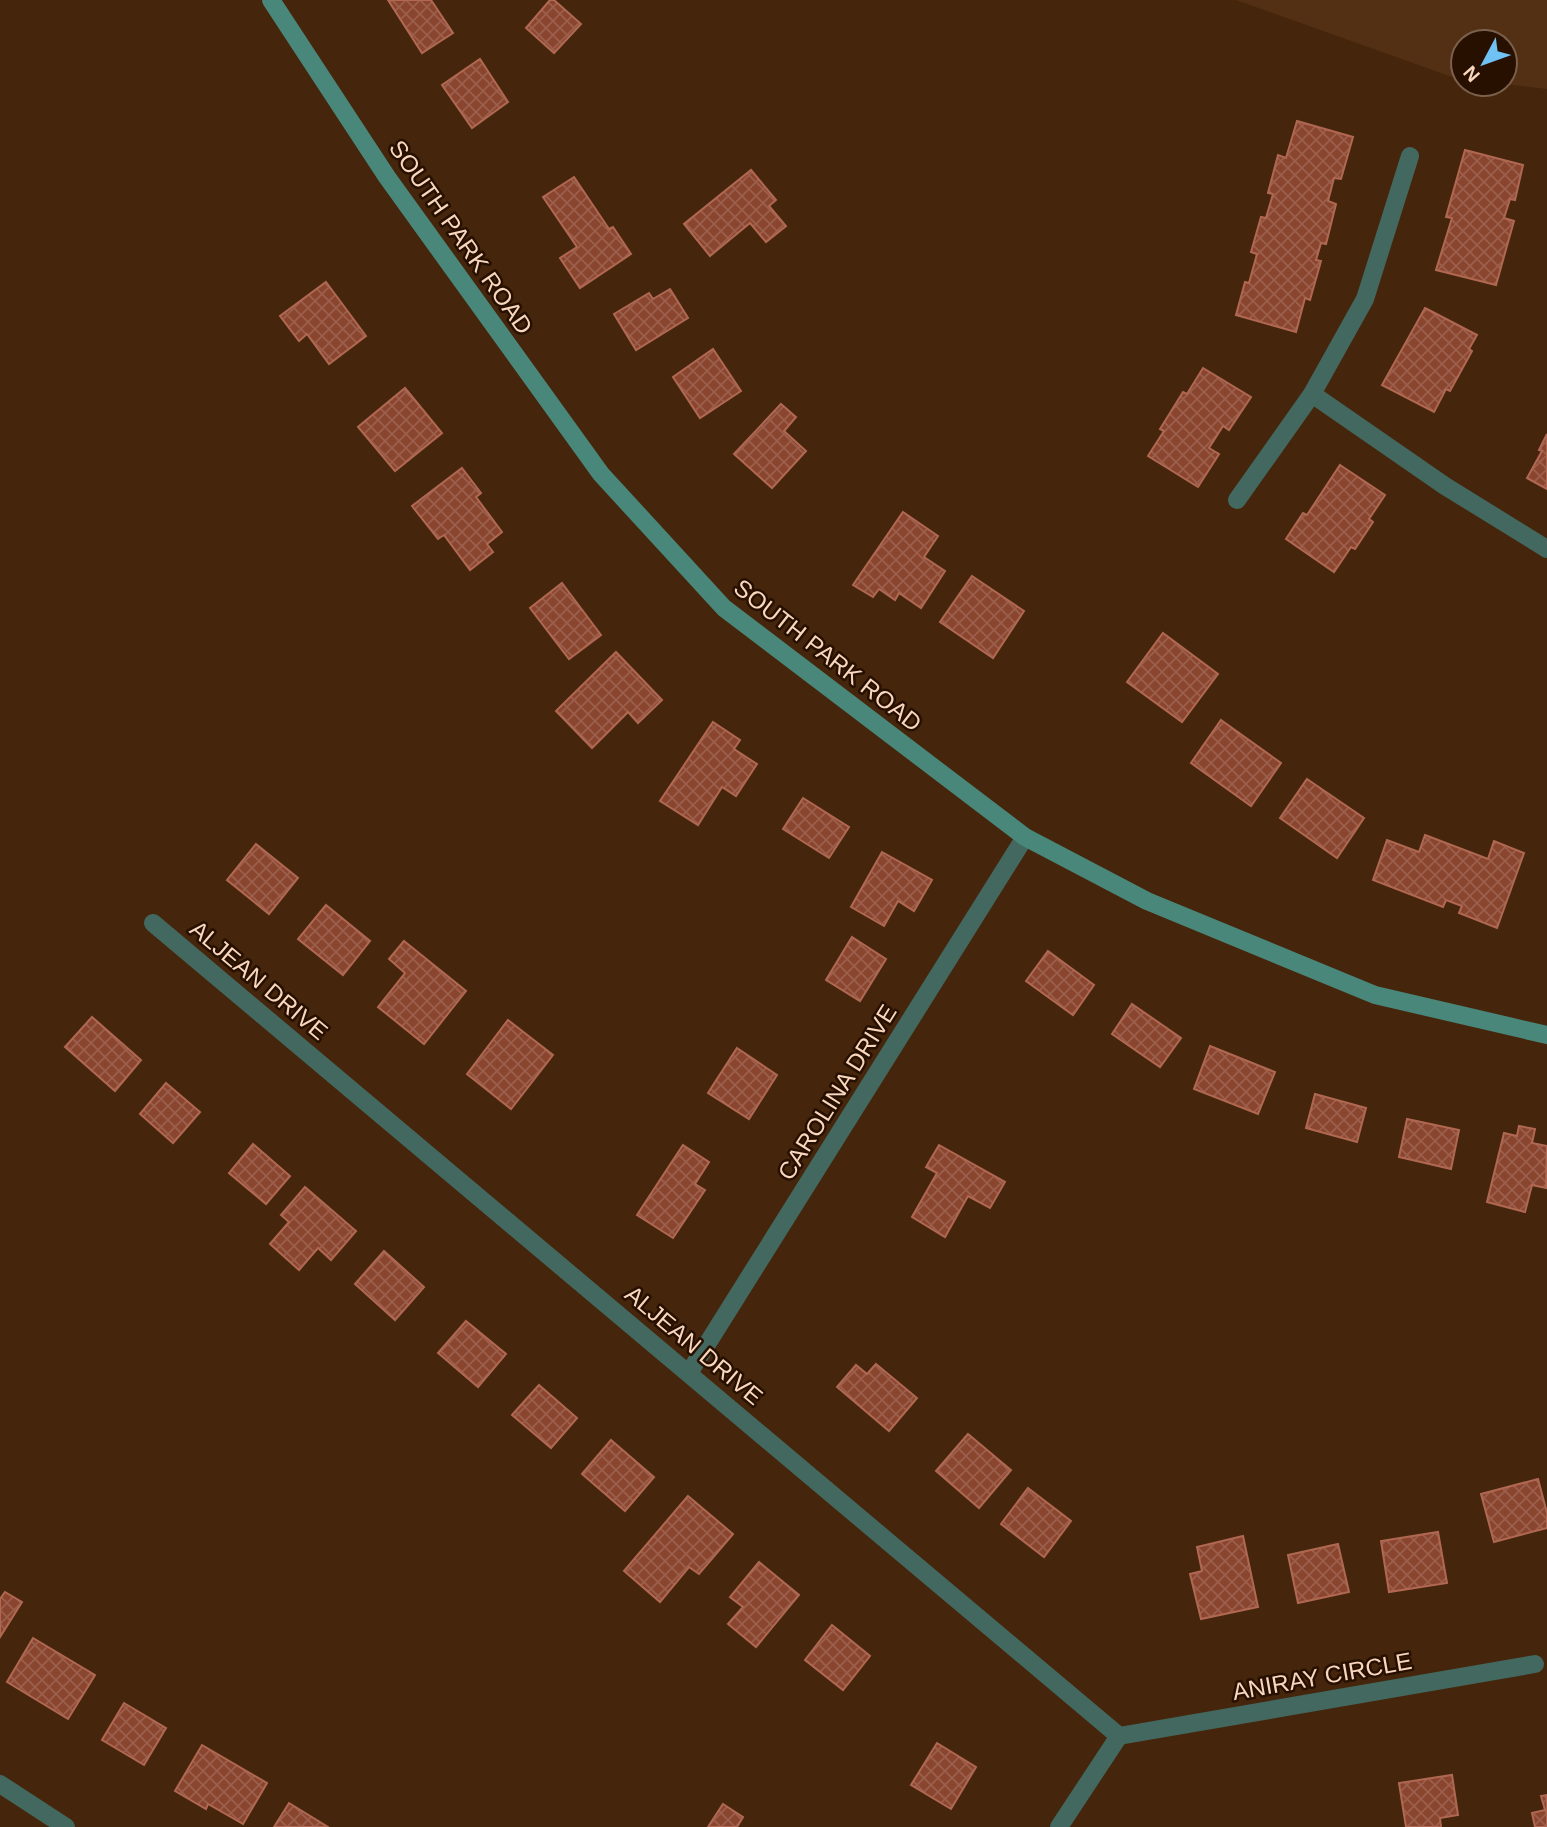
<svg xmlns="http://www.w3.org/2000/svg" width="1547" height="1827" font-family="Helvetica,sans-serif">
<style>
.built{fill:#533014}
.building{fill:url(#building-cross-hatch);stroke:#b16852;stroke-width:2}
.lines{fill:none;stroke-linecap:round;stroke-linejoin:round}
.minor{stroke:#42685f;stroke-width:18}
.secondary{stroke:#49877a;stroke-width:18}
.labels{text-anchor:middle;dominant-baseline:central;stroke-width:5;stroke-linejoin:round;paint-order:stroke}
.street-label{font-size:24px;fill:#f9d7bf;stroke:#271000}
</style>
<defs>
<pattern id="building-cross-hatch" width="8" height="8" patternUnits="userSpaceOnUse" patternTransform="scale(1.75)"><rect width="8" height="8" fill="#8a452f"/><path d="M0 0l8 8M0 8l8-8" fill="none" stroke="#9b5f4b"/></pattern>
</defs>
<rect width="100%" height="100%" fill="#45260c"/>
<!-- built -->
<path class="built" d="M1236,0h311v89l-42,-5v-42h-42v37l-8,-1z"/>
<!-- building -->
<g class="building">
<path d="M388,0h43l22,33 -31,20z"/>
<path d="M550,0h4l27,24 -27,29 -28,-25z"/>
<path d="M480,59l28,43 -36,26 -30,-43z"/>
<path d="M1297,121l56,16 -12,42 -7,-1 -6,23 8,3 -10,40 -5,-1 -5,17 5,1 -11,39 -5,-2 -9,34 -60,-17 9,-33 4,1 8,-29 -6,-2 10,-35 5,1 7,-24 -5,-1 10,-38 8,3z"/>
<path d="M1465,150l58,15 -8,35 -5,-1 -6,19 10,3 -18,64 -60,-15 16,-52 -6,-1z"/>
<path d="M751,170l25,30 -7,6 17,20 -20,16 -16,-19 -40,33 -26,-32z"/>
<path d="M574,177l35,52 4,-2 18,27 -51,34 -20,-30 17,-11 -34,-50z"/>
<path d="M326,282l40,54 -37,28 -22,-30 -8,7 -19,-25z"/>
<path d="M670,289l18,29 -52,32 -22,-36 35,-21 4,6z"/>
<path d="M1425,308l52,27 -8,14 3,2 -22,40 -4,-2 -12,23 -52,-27z"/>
<path d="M713,349l28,42 -41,27 -27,-41z"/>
<path d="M1203,368l48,29 -22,33 -6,-4 -14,22 10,6 -21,33 -50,-31 16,-25 -4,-2 23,-37 4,2z"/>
<path d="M405,388l37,45 -47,38 -37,-44z"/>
<path d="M781,404l15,13 -12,14 22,20 -34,37 -38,-34z"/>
<path d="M1547,434v55l-20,-11 15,-27 -3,-1z"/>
<path d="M1340,465l45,30 -16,24 4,3 -18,27 -4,-2 -17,25 -48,-33 17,-26 4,2z"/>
<path d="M462,468l19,25 -5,4 26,35 -15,12 6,8 -23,18 -26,-35 -6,4 -26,-33z"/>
<path d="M903,512l35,24 -14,21 21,14 -24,37 -22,-15 -4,7 -16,-11 -6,8 -20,-12z"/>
<path d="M972,576l52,35 -31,47 -53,-36z"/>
<path d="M562,583l39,52 -32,24 -39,-51z"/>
<path d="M1163,633l55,41 -36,48 -55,-40z"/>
<path d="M616,652l46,48 -24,23 -10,-11 -36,36 -36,-37z"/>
<path d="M1221,720l60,43 -30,43 -60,-43z"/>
<path d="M713,722l27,18 -6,9 23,15 -21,32 -14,-9 -24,38 -38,-24z"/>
<path d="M1307,779l57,39 -27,40 -57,-40z"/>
<path d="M803,798l46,29 -20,31 -46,-29z"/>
<path d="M1425,835l63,24 6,-18 30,12 -27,75 -38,-15 3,-7 -16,-6 -3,7 -70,-27 14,-40 32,12z"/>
<path d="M256,844l42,34 -29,36 -42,-34z"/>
<path d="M882,852l50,28 -18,31 -16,-10 -14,25 -33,-19z"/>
<path d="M326,905l44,36 -27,34 -45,-36z"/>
<path d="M852,937l34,22 -26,42 -34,-21z"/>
<path d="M404,941l62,50 -42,53 -46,-37 27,-34 -16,-14z"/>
<path d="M1048,951l46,34 -21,30 -47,-34z"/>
<path d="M1132,1004l49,34 -21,29 -48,-33z"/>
<path d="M92,1017l49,43 -26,31 -50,-44z"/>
<path d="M508,1020l45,35 -42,54 -44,-35z"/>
<path d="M1210,1046l65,26 -17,42 -64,-25z"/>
<path d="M737,1048l40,27 -28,44 -41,-26z"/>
<path d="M166,1083l34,29 -27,31 -33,-29z"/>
<path d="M1315,1094l51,14 -9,34 -51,-14z"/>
<path d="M1407,1119l52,11 -8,39 -52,-12z"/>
<path d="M1519,1126l16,3 -3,14 15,3 -1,42 -14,-3 -7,27 -38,-10 17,-69 13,3z"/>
<path d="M253,1144l37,32 -24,28 -37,-31z"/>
<path d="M683,1145l26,17 -14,22 10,6 -32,48 -36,-23z"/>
<path d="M939,1145l66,37 -15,26 -22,-12 -23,41 -33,-20 25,-44 -11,-6z"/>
<path d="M305,1187l51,44 -25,29 -13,-12 -19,22 -29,-26 19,-22 -8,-7z"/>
<path d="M384,1251l40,36 -29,33 -40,-36z"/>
<path d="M466,1321l40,33 -28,33 -40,-34z"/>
<path d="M876,1364l41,34 -28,33 -52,-44 19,-22 11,9z"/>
<path d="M539,1385l38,33 -26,30 -39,-33z"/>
<path d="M968,1434l43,36 -32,38 -43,-37z"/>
<path d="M611,1440l43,37 -29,34 -43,-37z"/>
<path d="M1538,1479l9,34v15l-53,14 -13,-48z"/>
<path d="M1028,1488l43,33 -27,36 -43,-33z"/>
<path d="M688,1496l45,38 -34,40 -10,-7 -29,35 -36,-31z"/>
<path d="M1438,1532l9,51 -58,9 -8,-51z"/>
<path d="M1243,1536l15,71 -57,12 -11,-45 12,-3 -5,-24z"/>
<path d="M1338,1544l11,48 -51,11 -10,-48z"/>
<path d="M759,1562l40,33 -43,52 -28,-23 15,-17 -13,-10z"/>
<path d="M5,1592l17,10 -22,35v-38z"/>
<path d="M832,1625l38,31 -27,34 -38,-30z"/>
<path d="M33,1638l62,37 -27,44 -61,-37z"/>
<path d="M124,1703l42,25 -22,37 -42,-25z"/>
<path d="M937,1743l39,24 -25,42 -40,-24z"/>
<path d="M202,1745l65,38 -24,41 -35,-20 -2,5 -31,-18z"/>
<path d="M1452,1775l6,40 -18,3 1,9h-35l-7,-44z"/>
<path d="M1547,1795v32h-12l-3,-14 13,-3 -4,-14z"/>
<path d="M289,1803l39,24h-54z"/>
<path d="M723,1804l20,13 -6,10h-29z"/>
</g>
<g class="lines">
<!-- minor -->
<g class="minor">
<path d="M1312,394l133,92 102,63"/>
<path d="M1237,500l75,-106 53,-95 45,-143"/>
<path d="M153,923l966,813 -60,91"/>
<path d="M689,1373l336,-536"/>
<path d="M1119,1736l416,-72"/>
<path d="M0,1784l66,43"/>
</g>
<!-- secondary -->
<path class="secondary" d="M271,0l116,177 214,297 123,134 301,229 122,64 228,94 172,40"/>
</g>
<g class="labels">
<!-- street labels -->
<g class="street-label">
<text transform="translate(461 237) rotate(55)">SOUTH PARK ROAD</text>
<text transform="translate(828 655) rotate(38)">SOUTH PARK ROAD</text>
<text transform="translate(259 980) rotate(40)">ALJEAN DRIVE</text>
<text transform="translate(837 1092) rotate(-58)">CAROLINA DRIVE</text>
<text transform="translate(694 1345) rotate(40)">ALJEAN DRIVE</text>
<text transform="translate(1322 1676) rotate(-10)">ANIRAY CIRCLE</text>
</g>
</g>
<!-- north arrow -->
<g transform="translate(1484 63) rotate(229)"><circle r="33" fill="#271000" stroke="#7b604c" stroke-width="2"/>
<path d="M0-5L12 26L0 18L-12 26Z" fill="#70c1f4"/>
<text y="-10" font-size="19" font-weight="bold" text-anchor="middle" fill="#f9d7bf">N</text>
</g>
</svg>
